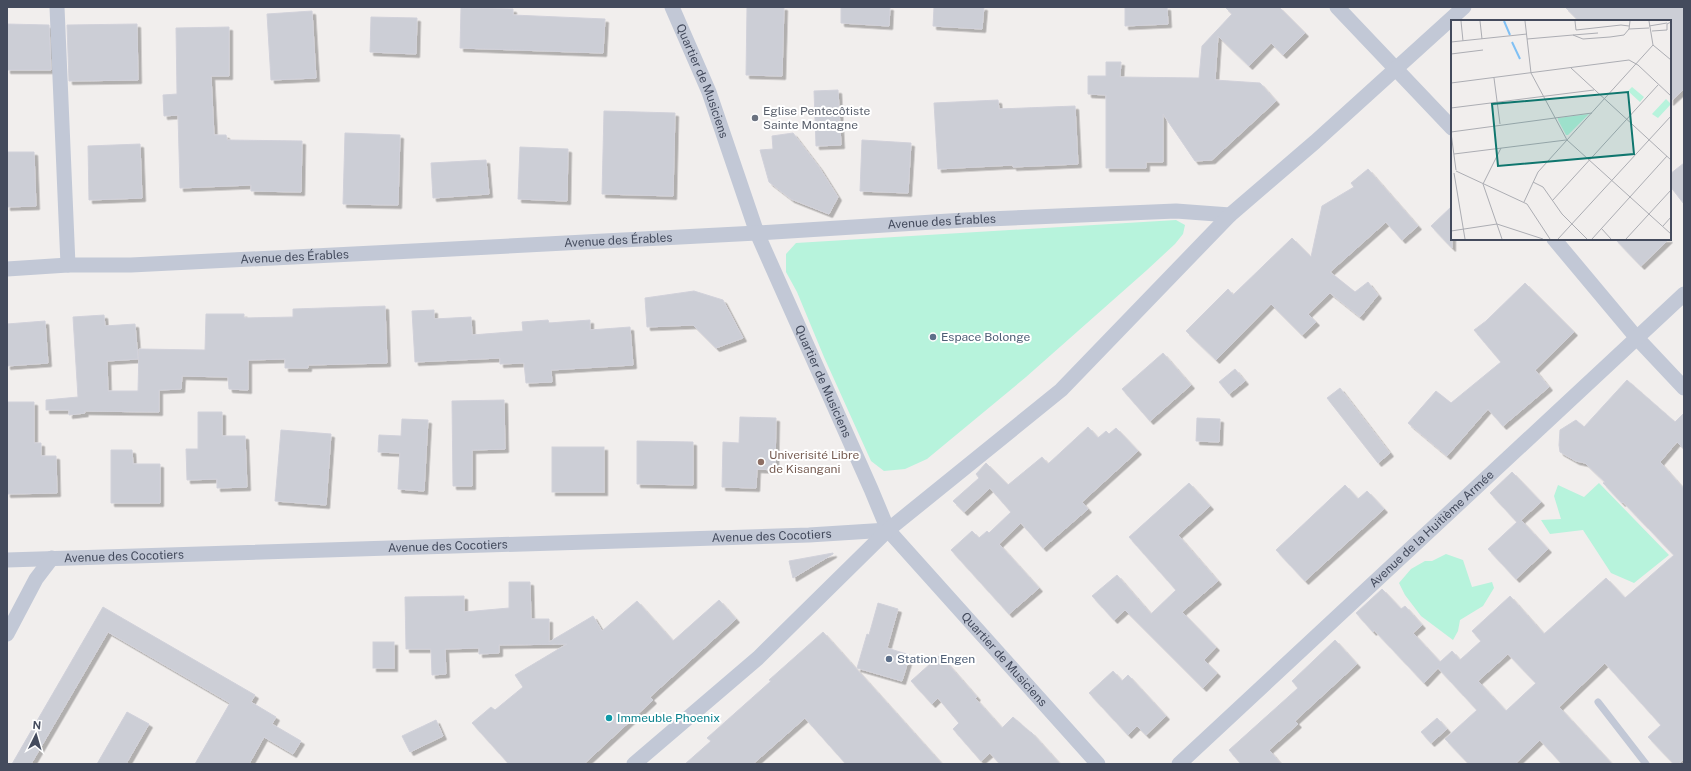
<svg xmlns="http://www.w3.org/2000/svg" width="1691" height="771" font-family="'Public Sans',sans-serif">
<style>
.green{fill:#b7f3dc}
.building{fill:#ccced6;stroke:#d1d1da;fill-rule:evenodd;filter:url(#shadow)}
.lines{fill:none;stroke-linecap:round;stroke-linejoin:round}
.service{stroke:#c2c8d6;stroke-width:7}
.minor{stroke:#c2c8d6;stroke-width:15}
.worship-dot{fill:#6b7280;stroke:#fff;stroke-width:1.5}
.service-dot{fill:#5c6f8a;stroke:#fff;stroke-width:1.5}
.education-dot{fill:#8d6e63;stroke:#fff;stroke-width:1.5}
.culture-dot{fill:#0f9aa8;stroke:#fff;stroke-width:1.5}
.labels{text-anchor:middle;dominant-baseline:central;stroke-width:4;stroke-linejoin:round;paint-order:stroke}
.street-label{font-size:12px;fill:#444b5d;stroke:#fff}
.worship-label{font-size:12px;fill:#5b616d;stroke:#fff;text-anchor:start}
.service-label{font-size:12px;fill:#4e5e75;stroke:#fff;text-anchor:start}
.education-label{font-size:12px;fill:#785e54;stroke:#fff;text-anchor:start}
.culture-label{font-size:12px;fill:#0d838f;stroke:#fff;text-anchor:start}
.inset-river{fill:none;stroke:#80c0f4;stroke-width:2}
.inset-road{fill:none;stroke:#acadb3;stroke-width:1}
.view{fill:#0f766e;fill-opacity:0.15;stroke:#0f766e;stroke-width:2}
.inset-edge{fill:none;stroke:#444b5d;stroke-width:2}
</style>
<defs>
<filter id="shadow"><feDropShadow dx="3.5" dy="3.5" stdDeviation="0" flood-color="#0004"/></filter>
</defs>
<rect width="100%" height="100%" fill="#f1eeed"/>
<!-- green -->
<g class="green">
<path d="M1176,220l9,5 -2,9 -8,10 -28,26 -121,107 -99,82 -22,10 -21,2 -13,-10 -47,-104 -27,-65 -11,-20v-18l10,-11z"/>
<path d="M1599,483l70,72 -35,28 -23,-10 -28,-43 -33,4 -9,-14 20,-1 -7,-23 4,-11 26,12z"/>
<path d="M1446,554l17,6 9,27 20,-5 2,6 -11,18 -23,14 -2,11 -5,9 -32,-24 -16,-21 -6,-12 12,-14 14,-8h7z"/>
</g>
<!-- building -->
<g class="building">
<path d="M747,7h37l-2,69 -36,-1z"/>
<path d="M841,7h49l-1,19 -48,-3z"/>
<path d="M934,7h50l-2,22 -49,-3z"/>
<path d="M1125,7h42l1,17 -43,2z"/>
<path d="M1225,7h54l26,26 -22,22 -12,-12 -22,23 -31,-30 -3,44 45,3 16,18 -64,59 -17,1 -32,-47v48h-17v6h-40v-73l-18,-1v-18h18v-14h15l-1,15 79,1 3,-32 30,-32z"/>
<path d="M1565,7h119v82l-14,13v-81h-91z"/>
<path d="M461,8l52,1v6l92,4 -2,34 -143,-5z"/>
<path d="M312,11l4,67 -45,2 -4,-66z"/>
<path d="M371,17l46,1 -1,36 -46,-2z"/>
<path d="M7,24l42,1 2,45h-44z"/>
<path d="M137,24l1,56 -69,1 -2,-56z"/>
<path d="M229,27v49h-18l3,59h12l1,5 75,1 -1,51 -50,-1v-6l-71,3 -2,-73 -14,1 -1,-21 14,-1 -1,-66z"/>
<path d="M838,90l3,55 -25,1 -2,-55z"/>
<path d="M998,100l1,9 76,-3 3,58 -65,3v-2l-75,4 -4,-66z"/>
<path d="M604,111l71,2 -2,83 -71,-2z"/>
<path d="M345,133l55,2 -2,70 -55,-1z"/>
<path d="M793,133l26,34 19,30 -9,17 -38,-15 -22,-17 -9,-32 13,-1 -1,-13z"/>
<path d="M862,140l49,3 -3,50 -48,-2z"/>
<path d="M140,144l2,54 -53,2 -1,-54z"/>
<path d="M520,147l48,2 -1,52 -49,-2z"/>
<path d="M7,152h27l2,54 -29,1z"/>
<path d="M486,160l3,34 -56,4 -2,-35z"/>
<path d="M1684,163v41l-14,-18v-12z"/>
<path d="M1368,169l50,57 -16,14 -16,-18 -56,50 25,20 13,-10 10,13 -18,22 -30,-24 -22,21 8,8 -14,13 -31,-31 -55,56 -30,-29 42,-42 5,6 59,-57 19,19 11,-51 32,-19 -3,-4z"/>
<path d="M1452,206v42l-21,-22z"/>
<path d="M1615,239h54l-28,27z"/>
<path d="M1525,283l49,49 -39,38 14,17 -46,39 -15,-17 -41,47 -39,-33 28,-32 15,12 50,-41 -27,-32 12,-9z"/>
<path d="M694,291l29,9 20,38 -27,10 -23,-23 -46,2 -2,-29z"/>
<path d="M385,306l2,57 -79,2v3h-23v-9l-37,1v30l-19,-1 -1,-12 -46,-1 -1,13 -22,1v22l-75,-1 1,2 -16,2v-5h-23v-10l32,-3 -5,-80 31,-2 1,11 30,-2 3,35 -31,2 1,30h30l1,-42 66,1 1,-36h38v4l49,-1v-8z"/>
<path d="M434,310v9l37,-2 1,18 51,-4 -1,-9 26,-2 1,3 41,-3v10l40,-3 3,38 -82,5 1,12 -26,1 -2,-20 -24,1v-6l-85,4 -3,-51z"/>
<path d="M45,321l3,42 -41,3v-42z"/>
<path d="M1163,353l28,32 -41,36 -28,-32z"/>
<path d="M1235,369l10,12 -16,13 -10,-12z"/>
<path d="M1627,380l48,42 9,-9v36l-7,-7 -17,20 24,27v270l-6,5h-4l-26,-27 13,-12 -56,-62 -46,44 53,57h-50l-22,-24 -25,24h-46l-24,-25 32,-29 -39,-42 -14,15 -50,-53 -1,2 -17,-19 26,-24 19,20 4,-3 17,19 -9,8 27,29 12,-11 8,9 21,-19 -9,-10 38,-35 34,38 62,-56 19,20 49,-43 -51,-53 -1,1 -19,-20 2,-1 -20,-19 -9,-2 -16,-9 -1,-7 1,-15 16,-10 8,7zM1508,654l28,29 -30,28 -28,-30z"/>
<path d="M1340,388l50,65 -12,10 -51,-65z"/>
<path d="M504,400l1,49 -33,1v36h-19l-1,-85z"/>
<path d="M7,402h27v41h7v13h15l1,37 -50,1z"/>
<path d="M198,412h24v24h23l2,51 -30,1v-9l-30,1 -1,-31h12z"/>
<path d="M740,417l36,1 -1,52 -18,-1 -1,19 -34,-1 1,-45 16,1z"/>
<path d="M1197,418l23,1 -1,23 -23,-1z"/>
<path d="M402,419l26,1 -4,71 -26,-2 2,-36 -22,-1 1,-17 22,1z"/>
<path d="M1088,427l10,11 8,-7 3,3 7,-6 22,23 -56,51 6,7 -45,39 -22,-25 -22,21 40,44 -30,26 -58,-64 21,-19 7,7 8,-7 2,2 22,-21 -21,-24 -26,24 -11,-11 26,-23 -3,-4 10,-11 22,22 34,-28 6,7z"/>
<path d="M281,430l50,4 -5,71 -51,-4z"/>
<path d="M637,441l56,1v43l-56,-1z"/>
<rect x="552" y="447" width="52" height="45"/>
<path d="M111,450h21l1,14h27v39h-49z"/>
<path d="M1512,472l29,30 -20,18 27,29 -32,30 -28,-30 29,-27 -27,-29z"/>
<path d="M1189,483l21,23 -32,29 40,46 -36,31 34,35 -12,13 13,13 -14,15 -78,-78 -11,10 -22,-24 25,-21 34,39 25,-24 -47,-53z"/>
<path d="M1345,485l13,14 9,-8 17,18 -79,72 -29,-31z"/>
<path d="M833,553v1l-40,24 -4,-17z"/>
<path d="M509,582h21l1,37h18v23l44,-26 9,15 35,-30 36,40 46,-41 17,19 -86,78 3,3 -69,64h-75l-37,-41 19,-16 4,3 28,-23 -8,-12 52,-31 -68,1v8l-20,1v-6l-34,1 1,25 -14,1 -1,-26h-25l-1,-52 59,-1v16l45,-4z"/>
<path d="M878,603l20,6 -11,39 23,7 -8,26 -45,-13 10,-34 2,1z"/>
<path d="M103,607l152,88 -4,7 25,15 -4,7 29,17 -8,13 -29,-17 -15,27h-54l35,-61 -122,-71 -77,132h-19z"/>
<path d="M823,632l119,132h-96l-41,-46 -52,46h-68l26,-23 -4,-3 64,-57 -2,-1z"/>
<path d="M1335,640l22,24 -62,57 3,3 -29,26 12,14h-40l-12,-14 69,-62 -6,-7z"/>
<rect x="373" y="642" width="21" height="26"/>
<path d="M940,655l37,42 -2,1 27,30 11,-11 17,15h1l29,32h-60l-10,-11 -9,8 -28,-32 6,-6 -21,-25 -6,6 -21,-23z"/>
<path d="M1113,671l9,10 6,-6 38,41 -20,19 -9,-9 -9,9 -39,-42z"/>
<path d="M127,712l22,12 -23,40h-29z"/>
<path d="M1437,718l10,11 -16,14 -10,-11z"/>
<path d="M436,720l7,16 -33,16 -8,-16z"/>
</g>
<g class="lines">
<!-- service -->
<path class="service" d="M1598,702l48,62"/>
<!-- minor -->
<g class="minor">
<path d="M57,7l11,258"/>
<path id="s1" d="M672,7l37,85 48,141 114,256 17,41 210,234"/>
<path d="M1337,7l115,121"/>
<path d="M1554,239l82,98 48,51"/>
<path id="s2" d="M7,269l61,-4h63l302,-15 324,-17 208,-13 211,-9 54,4"/>
<path id="s3" d="M7,560l802,-25 79,-5"/>
<path d="M7,634l29,-55 16,-21"/>
<path d="M634,764l124,-106 130,-128 173,-140 169,-175 85,-73 149,-135"/>
<path id="s4" d="M1179,764l505,-470"/>
</g>
</g>
<!-- markers -->
<circle class="worship-dot" cx="755" cy="118" r="4"/>
<g class="service-dot">
<circle cx="933" cy="337" r="4"/>
<circle cx="889" cy="659" r="4"/>
</g>
<circle class="education-dot" cx="761" cy="462" r="4"/>
<circle class="culture-dot" cx="609" cy="718" r="4"/>
<g class="labels">
<!-- street labels -->
<g class="street-label">
<text stroke="none"><textPath href="#s1" startOffset="80">Quartier de Musiciens</textPath></text>
<text stroke="none"><textPath href="#s2" startOffset="936">Avenue des Érables</textPath></text>
<text stroke="none"><textPath href="#s2" startOffset="612">Avenue des Érables</textPath></text>
<text stroke="none"><textPath href="#s2" startOffset="288">Avenue des Érables</textPath></text>
<text stroke="none"><textPath href="#s1" startOffset="404">Quartier de Musiciens</textPath></text>
<text stroke="none"><textPath href="#s4" startOffset="345">Avenue de la Huitième Armée</textPath></text>
<text stroke="none"><textPath href="#s3" startOffset="765">Avenue des Cocotiers</textPath></text>
<text stroke="none"><textPath href="#s3" startOffset="441">Avenue des Cocotiers</textPath></text>
<text stroke="none"><textPath href="#s3" startOffset="117">Avenue des Cocotiers</textPath></text>
<text stroke="none"><textPath href="#s1" startOffset="740">Quartier de Musiciens</textPath></text>
</g>
<!-- worship labels -->
<g class="worship-label">
<text x="763" y="111">Eglise Pentecôtiste<tspan x="763" dy="14">Sainte Montagne</tspan></text>
</g>
<!-- service labels -->
<g class="service-label">
<text x="941" y="337">Espace Bolonge</text>
<text x="897" y="659">Station Engen</text>
</g>
<!-- education labels -->
<g class="education-label">
<text x="769" y="455">Univerisité Libre<tspan x="769" dy="14">de Kisangani</tspan></text>
</g>
<!-- culture labels -->
<g class="culture-label">
<text x="617" y="718">Immeuble Phoenix</text>
</g>
</g>
<!-- overview -->
<g transform="translate(1451 20)">
<rect width="220" height="220" fill="#f1eeed"/>
<path d="M181,67l12,10 -4,5 -12,-11zM215,79l5,5 -13,14 -6,-4zM138,94l-21,21h-2l-8,-15v-2z" fill="#b7f3dc"/>
<path class="inset-river" d="M53,1l6,14M61,22l8,17"/>
<path class="inset-road" d="M10,1l2,20M29,1l2,18M74,1l6,52 36,67 104,94M124,1l1,9 45,-5 8,1M179,1l-1,8 20,-1M198,6l18,-3M201,11l15,-1v-6l4,-2M122,15l25,-2M76,19l46,-4 10,4 27,-2 14,-2 5,-6M0,22l76,-8M202,25l18,15M0,34l32,-4M120,48l100,92M43,58l6,46M0,63l178,-23 9,5 33,31M0,88l143,-18M0,112l141,-19M0,113l5,37M50,128l-18,36 19,55M3,134l112,-14M5,151l71,33 23,35M3,153l11,66M82,162l10,5 19,27 25,25M101,181l106,-116M73,182l14,-30 115,-127 -4,-24M212,206l8,-9M150,208l10,11M0,211l46,-7 46,15M107,219l113,-123M141,219l75,-83M175,219l45,-49"/>
<path class="view" d="M177,72l6,62 -136,12 -6,-62z"/>
<rect width="220" height="220" class="inset-edge"/>
</g>
<!-- border -->
<rect width="1691" height="771" fill="none" stroke="#444b5d" stroke-width="16"/>
<!-- north arrow -->
<g transform="translate(36 735) rotate(5)" stroke="#ffffff" stroke-width="3" paint-order="stroke">
<path d="M0-3L7 15L0 10L-7 15Z" fill="#444b5d"/>
<text y="-6" font-size="11" font-weight="bold" text-anchor="middle" fill="#444b5d">N</text>
</g>
</svg>
